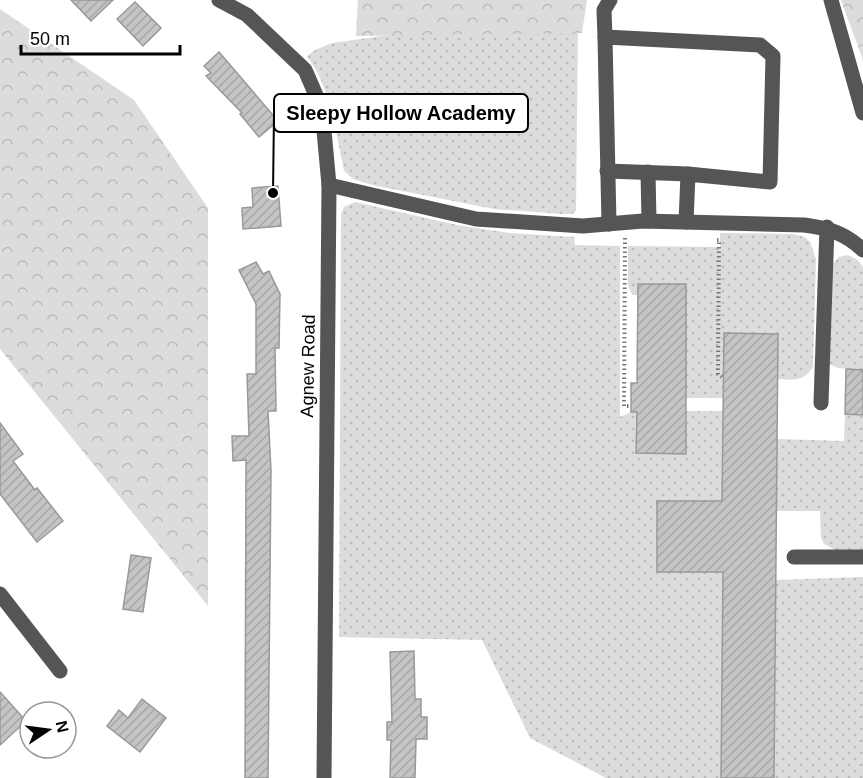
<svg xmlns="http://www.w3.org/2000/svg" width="863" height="778" font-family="Helvetica,sans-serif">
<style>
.grass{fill:url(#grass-dots)}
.forest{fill:url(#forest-crowns)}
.building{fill:url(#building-hatch);stroke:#999;stroke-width:1.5}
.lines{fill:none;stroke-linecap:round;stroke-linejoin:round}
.path{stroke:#777;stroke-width:4;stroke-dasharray:1.5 3;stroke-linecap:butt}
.minor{stroke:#555;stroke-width:15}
.labels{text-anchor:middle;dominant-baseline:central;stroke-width:4.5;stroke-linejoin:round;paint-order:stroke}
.street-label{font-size:18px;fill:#000;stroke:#fff}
.leader{fill:none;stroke:#000;stroke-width:2}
.callout-dot{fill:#000;stroke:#fff;stroke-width:2}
.callout{fill:#fff;stroke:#000;stroke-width:2}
.callout-label{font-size:20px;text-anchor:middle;font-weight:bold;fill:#000}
</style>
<defs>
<pattern id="grass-dots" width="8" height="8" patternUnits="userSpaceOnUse" patternTransform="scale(1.5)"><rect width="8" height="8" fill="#dcdcdc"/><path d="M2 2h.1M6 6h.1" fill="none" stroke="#bbb" stroke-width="1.8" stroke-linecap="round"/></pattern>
<pattern id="forest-crowns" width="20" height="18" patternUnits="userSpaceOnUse" patternTransform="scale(1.5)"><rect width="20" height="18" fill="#dcdcdc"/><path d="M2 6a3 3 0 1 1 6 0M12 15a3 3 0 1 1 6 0" fill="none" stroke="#bbb"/></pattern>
<pattern id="building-hatch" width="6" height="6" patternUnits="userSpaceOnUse" patternTransform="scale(1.5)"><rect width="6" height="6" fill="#c4c4c4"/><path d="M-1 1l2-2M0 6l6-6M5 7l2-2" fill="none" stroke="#a7a7a7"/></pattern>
</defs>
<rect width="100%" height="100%" fill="#fff"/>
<!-- grass -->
<g class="grass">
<path d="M446,27h132l-2,184 -4,3h-10l-68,-5 -122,-24 -19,-6 -9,-8 -14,-69 -12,-29 -11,-17 8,-6 17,-7z"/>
<path d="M355,202l102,23 53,8 64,4 1,8 45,1v171l11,-5h6l-1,41 50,1 1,-43h36l-1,97 -65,-7v70l66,1 -2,206h-115l-76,-40 -48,-98 -143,-3 2,-423 3,-7z"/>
<path d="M720,233l73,1 12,3 5,5 6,17 -3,108c-10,15 -20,13 -36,12v-45h-53l-1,64h-37v-114h-48v11h-6l-4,-10v-39l92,1z"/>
<path d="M848,255l10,5 5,7v103l-25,-2 -9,-4 3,-99 7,-8z"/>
<path d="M845,414l18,1v136h-26l-13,-7 -3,-6 -1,-27h-44l1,-72 67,2z"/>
<path d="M863,577v201h-89l2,-198z"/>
</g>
<!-- forest -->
<g class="forest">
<path d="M358,0h229l-5,33 -226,3z"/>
<path d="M841,0h22v60z"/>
<path d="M0,9l134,91 74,108v398l-208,-257z"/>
</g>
<!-- building -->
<g class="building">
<path d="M71,0h42l-22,21z"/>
<path d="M135,2l26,26 -18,18 -26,-27z"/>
<path d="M219,52l59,69 -19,16 -19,-23 2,-1 -36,-37 5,-3 -7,-7z"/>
<path d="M278,186l3,40 -38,3 -1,-21 11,-1 -1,-19z"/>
<path d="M256,262l7,12 6,-3 11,23 -1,54h-4l1,63h-8l3,60 -3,307h-23l1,-318 -13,1 -1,-25h17l-2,-62h9v-70l-17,-34z"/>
<path d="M638,284h48v170l-50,-1 1,-41h-6v-29h6z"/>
<path d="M724,333l54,1 -4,444h-53l2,-206h-66v-71h65z"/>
<path d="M846,369l17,1v45l-18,-1z"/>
<path d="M0,423l23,31 -10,7 22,29 2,-2 26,33 -26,21 -37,-48z"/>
<path d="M131,555l20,3 -8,54 -20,-3z"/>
<path d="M414,651l1,48h6v18h6v22h-11l-1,39h-25l1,-38h-4v-18h5l-2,-70z"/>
<path d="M0,692l26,29 -26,24z"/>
<path d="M142,699l24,19 -26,34 -33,-26 12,-16 9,8z"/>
</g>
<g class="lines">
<!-- path -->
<g class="path">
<path d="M625,238l-1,168h7"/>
<path d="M717,240h2l-1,134 4,3"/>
</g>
<!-- minor -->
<g class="minor">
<path d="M219,0l28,15 58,55 17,39 7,76 -5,593"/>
<path d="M831,0l32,113"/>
<path d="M605,37l-1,-27 6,-10"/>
<path d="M607,171l81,3"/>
<path d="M648,172l1,49"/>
<path d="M329,185l147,34 107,7 60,-5 161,4c24,3 41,8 59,25"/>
<path d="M609,224l-4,-187 155,8 13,11 -3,126 -82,-8 -2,48"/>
<path d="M821,403l6,-176"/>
<path d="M794,557h69"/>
<path d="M0,594l60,77"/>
</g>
</g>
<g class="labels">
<!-- street labels -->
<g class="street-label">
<text transform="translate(308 366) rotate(-89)">Agnew Road</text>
</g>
</g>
<!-- callouts -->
<path class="leader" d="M273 193L274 113"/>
<circle class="callout-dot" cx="273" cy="193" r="6"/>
<rect class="callout" x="274" y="94" width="254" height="38" rx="6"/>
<g class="callout-label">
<text x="401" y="120">Sleepy Hollow Academy</text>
</g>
<!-- north arrow -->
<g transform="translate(48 730) rotate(77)"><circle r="28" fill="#ffffff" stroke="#999999" stroke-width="1.5"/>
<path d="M0-4.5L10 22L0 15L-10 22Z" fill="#000000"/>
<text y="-9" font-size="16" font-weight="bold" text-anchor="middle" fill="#000000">N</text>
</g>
<!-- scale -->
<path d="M21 45v9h159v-9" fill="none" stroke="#000000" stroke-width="3"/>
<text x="30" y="45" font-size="18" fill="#000000" stroke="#ffffff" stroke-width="4.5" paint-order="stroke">50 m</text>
</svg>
